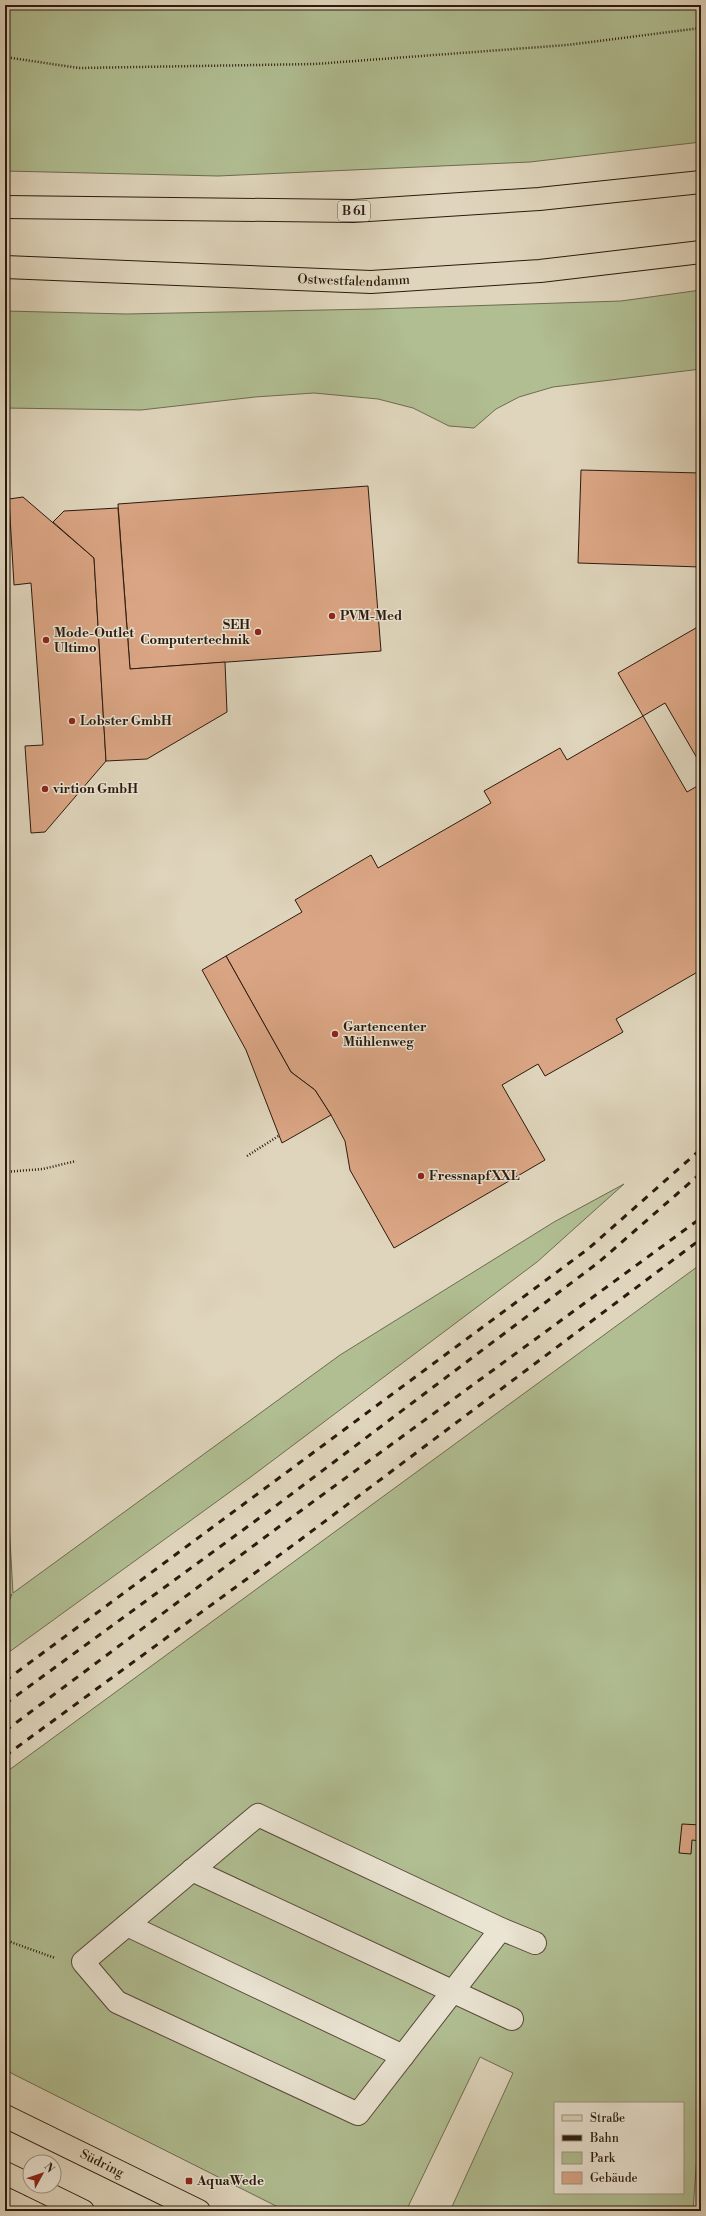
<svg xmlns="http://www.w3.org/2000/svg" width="706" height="2216" font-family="'Libre Bodoni',serif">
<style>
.green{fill:#b0be92;stroke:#6e6c50;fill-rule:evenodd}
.building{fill:#daa584;stroke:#2b1a0e}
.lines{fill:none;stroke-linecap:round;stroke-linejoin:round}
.minor-casing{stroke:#58493a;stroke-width:24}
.major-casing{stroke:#2b1a0e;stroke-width:24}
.highway-casing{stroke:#2b1a0e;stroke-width:24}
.path{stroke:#2b1a0e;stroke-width:2.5;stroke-dasharray:1 2;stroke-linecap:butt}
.minor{stroke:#eae4d3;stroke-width:22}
.major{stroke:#dfd5bc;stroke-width:22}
.highway{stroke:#dfd5bc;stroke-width:22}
.rail{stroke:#2b1a0e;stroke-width:3;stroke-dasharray:7 7;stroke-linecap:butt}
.poi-dot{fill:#8f2418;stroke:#eae4d3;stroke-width:1.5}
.labels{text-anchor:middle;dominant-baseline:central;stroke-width:3;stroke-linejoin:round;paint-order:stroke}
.shield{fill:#eae4d3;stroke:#645749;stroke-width:1}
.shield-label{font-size:12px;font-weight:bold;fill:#2b1a0e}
.street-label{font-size:13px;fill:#2b1a0e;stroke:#eae4d3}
.poi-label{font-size:13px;font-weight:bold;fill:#2b1a0e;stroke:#eae4d3;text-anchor:start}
</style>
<rect width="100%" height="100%" fill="#dfd5bc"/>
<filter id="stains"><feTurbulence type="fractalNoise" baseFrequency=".005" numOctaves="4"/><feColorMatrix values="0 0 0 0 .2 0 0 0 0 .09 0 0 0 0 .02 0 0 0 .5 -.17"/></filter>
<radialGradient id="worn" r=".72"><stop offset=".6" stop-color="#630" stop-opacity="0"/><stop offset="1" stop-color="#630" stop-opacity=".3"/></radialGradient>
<!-- green -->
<g class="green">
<path d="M5,5h696v137l-171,20 -312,14 -213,-5z"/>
<path d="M701,290v79l-148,18 -34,10 -23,12 -22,19 -25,-2 -36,-18 -35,-9 -64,-6 -59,4 -114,13 -136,-2v-97l121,3 248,-5 247,-8z"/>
<path d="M624,1184l-87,78 -285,214 -247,179v-43l7,-18 -7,5v-146l8,140 327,-238 214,-133z"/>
<path d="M701,1264v833l-8,114h-243l63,-138 -33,-16 -74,154h-120l-281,-141v-297zM555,2103h128v90h-128z"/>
</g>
<!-- building -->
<g class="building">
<path d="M581,470l120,3v94l-123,-4z"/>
<path d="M368,486l13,165 -251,18 -12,-165z"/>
<path d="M23,497l71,61 12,203 -61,71 -14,1 -6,-87 18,-1 -12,-162 -17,2 -5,-86z"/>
<path d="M118,508l12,161 95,-7 2,50 -80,47 -41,2 -12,-203 -41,-36 11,-11z"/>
<path d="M701,625v140l-36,-62 -22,13 -25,-43z"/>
<path d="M643,716l44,76 14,-8v186l-85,49 7,13 -78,44 -7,-12 -36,21 43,75 -151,88 -44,-78 -5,-29 -14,-26 -16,-25 -24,-18 -65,-116 76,-44 -7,-12 76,-45 7,13 113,-65 -7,-12 76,-43 7,12z"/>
<path d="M226,956l65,116 24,18 16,25 -49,28 -36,-93 -44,-80z"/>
<path d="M682,1824l19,1v16l-9,-1 -1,14 -12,-1z"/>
</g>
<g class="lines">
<defs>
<g id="minor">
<path d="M192,1870l320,149"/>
<path d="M127,1925l276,131"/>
<path d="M501,1929l-143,185 -241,-112 -34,-40 175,-147 243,114 34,14"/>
</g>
<g id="major">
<path id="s1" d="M5,2116l194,95"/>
<path d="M5,2173l25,12"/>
<path d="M32,2186l51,25"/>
</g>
<g id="highway">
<path d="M5,207l348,4 186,-12 162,-17"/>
<path id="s2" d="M5,267l366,15 169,-11 161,-19"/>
</g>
</defs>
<!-- minor casing -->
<use href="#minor" class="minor-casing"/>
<!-- major casing -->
<use href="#major" class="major-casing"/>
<!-- highway casing -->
<use href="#highway" class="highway-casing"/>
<!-- path -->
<g class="path">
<path d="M5,57l74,11 236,-4 252,-19 134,-17"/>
<path d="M247,1156l33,-21"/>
<path d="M5,1172l38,-3 33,-8"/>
<path d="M5,1940l50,18"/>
</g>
<!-- minor -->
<use href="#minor" class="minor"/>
<!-- major -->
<use href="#major" class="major"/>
<!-- highway -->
<use href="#highway" class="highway"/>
<!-- rail -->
<g class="rail">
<path d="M5,1681l583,-432 113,-100"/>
<path d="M5,1704l268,-196 326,-246 102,-89"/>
<path d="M5,1731l279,-208 417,-305"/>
<path d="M5,1756l295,-216 401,-301"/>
</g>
</g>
<!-- markers -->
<g class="poi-dot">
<circle cx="332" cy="616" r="4"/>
<circle cx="258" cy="632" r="4"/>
<circle cx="46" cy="640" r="4"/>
<circle cx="72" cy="721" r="4"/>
<circle cx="45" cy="789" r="4"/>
<circle cx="335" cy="1034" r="4"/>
<circle cx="421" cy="1176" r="4"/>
<rect x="185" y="2177" width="8" height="8" rx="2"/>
</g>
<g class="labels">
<!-- shield labels -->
<rect class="shield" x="338" y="201" width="32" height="20" rx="3"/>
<g class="shield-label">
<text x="354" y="211">B 61</text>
</g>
<!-- street labels -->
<g class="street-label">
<text stroke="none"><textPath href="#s2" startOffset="349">Ostwestfalendamm</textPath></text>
<text stroke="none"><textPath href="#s1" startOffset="108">Südring</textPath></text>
</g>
<!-- poi labels -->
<g class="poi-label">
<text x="340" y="616">PVM-Med</text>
<text x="250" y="625" text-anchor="end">SEH<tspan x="250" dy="15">Computertechnik</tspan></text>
<text x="54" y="633">Mode-Outlet<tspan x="54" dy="15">Ultimo</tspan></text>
<text x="80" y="721">Lobster GmbH</text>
<text x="53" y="789">virtion GmbH</text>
<text x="343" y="1027">Gartencenter<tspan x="343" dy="15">Mühlenweg</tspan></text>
<text x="429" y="1176">Fressnapf XXL</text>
<text x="197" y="2181">AquaWede</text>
</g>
</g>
<!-- margin -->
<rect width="706" height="2216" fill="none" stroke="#dfd5bc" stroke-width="20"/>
<rect x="6" y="6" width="694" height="2204" fill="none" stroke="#2b1a0e" stroke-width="2"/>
<rect x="10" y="10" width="686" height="2196" fill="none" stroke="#2b1a0e"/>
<!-- legend -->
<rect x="554" y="2102" width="130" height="92" fill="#eae4d3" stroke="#9e9384"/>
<rect x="562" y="2115" width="20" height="6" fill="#dfd5bc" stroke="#9e9384"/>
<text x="590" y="2122" font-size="12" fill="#2b1a0e">Straße</text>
<rect x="562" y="2135" width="20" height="6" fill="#2b1a0e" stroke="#9e9384"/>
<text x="590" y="2142" font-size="12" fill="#2b1a0e">Bahn</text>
<rect x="562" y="2152" width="20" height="12" fill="#b0be92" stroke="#9e9384"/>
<text x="590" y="2162" font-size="12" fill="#2b1a0e">Park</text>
<rect x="562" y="2172" width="20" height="12" fill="#daa584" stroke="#9e9384"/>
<text x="590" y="2182" font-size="12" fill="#2b1a0e">Gebäude</text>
<!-- north arrow -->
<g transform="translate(42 2174) rotate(50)"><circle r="19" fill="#eae4d3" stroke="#9e9384"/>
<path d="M0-3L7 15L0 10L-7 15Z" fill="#8f2418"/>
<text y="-6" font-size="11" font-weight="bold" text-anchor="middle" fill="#2b1a0e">N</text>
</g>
<rect width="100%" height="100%" filter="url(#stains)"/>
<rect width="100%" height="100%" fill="url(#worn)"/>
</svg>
